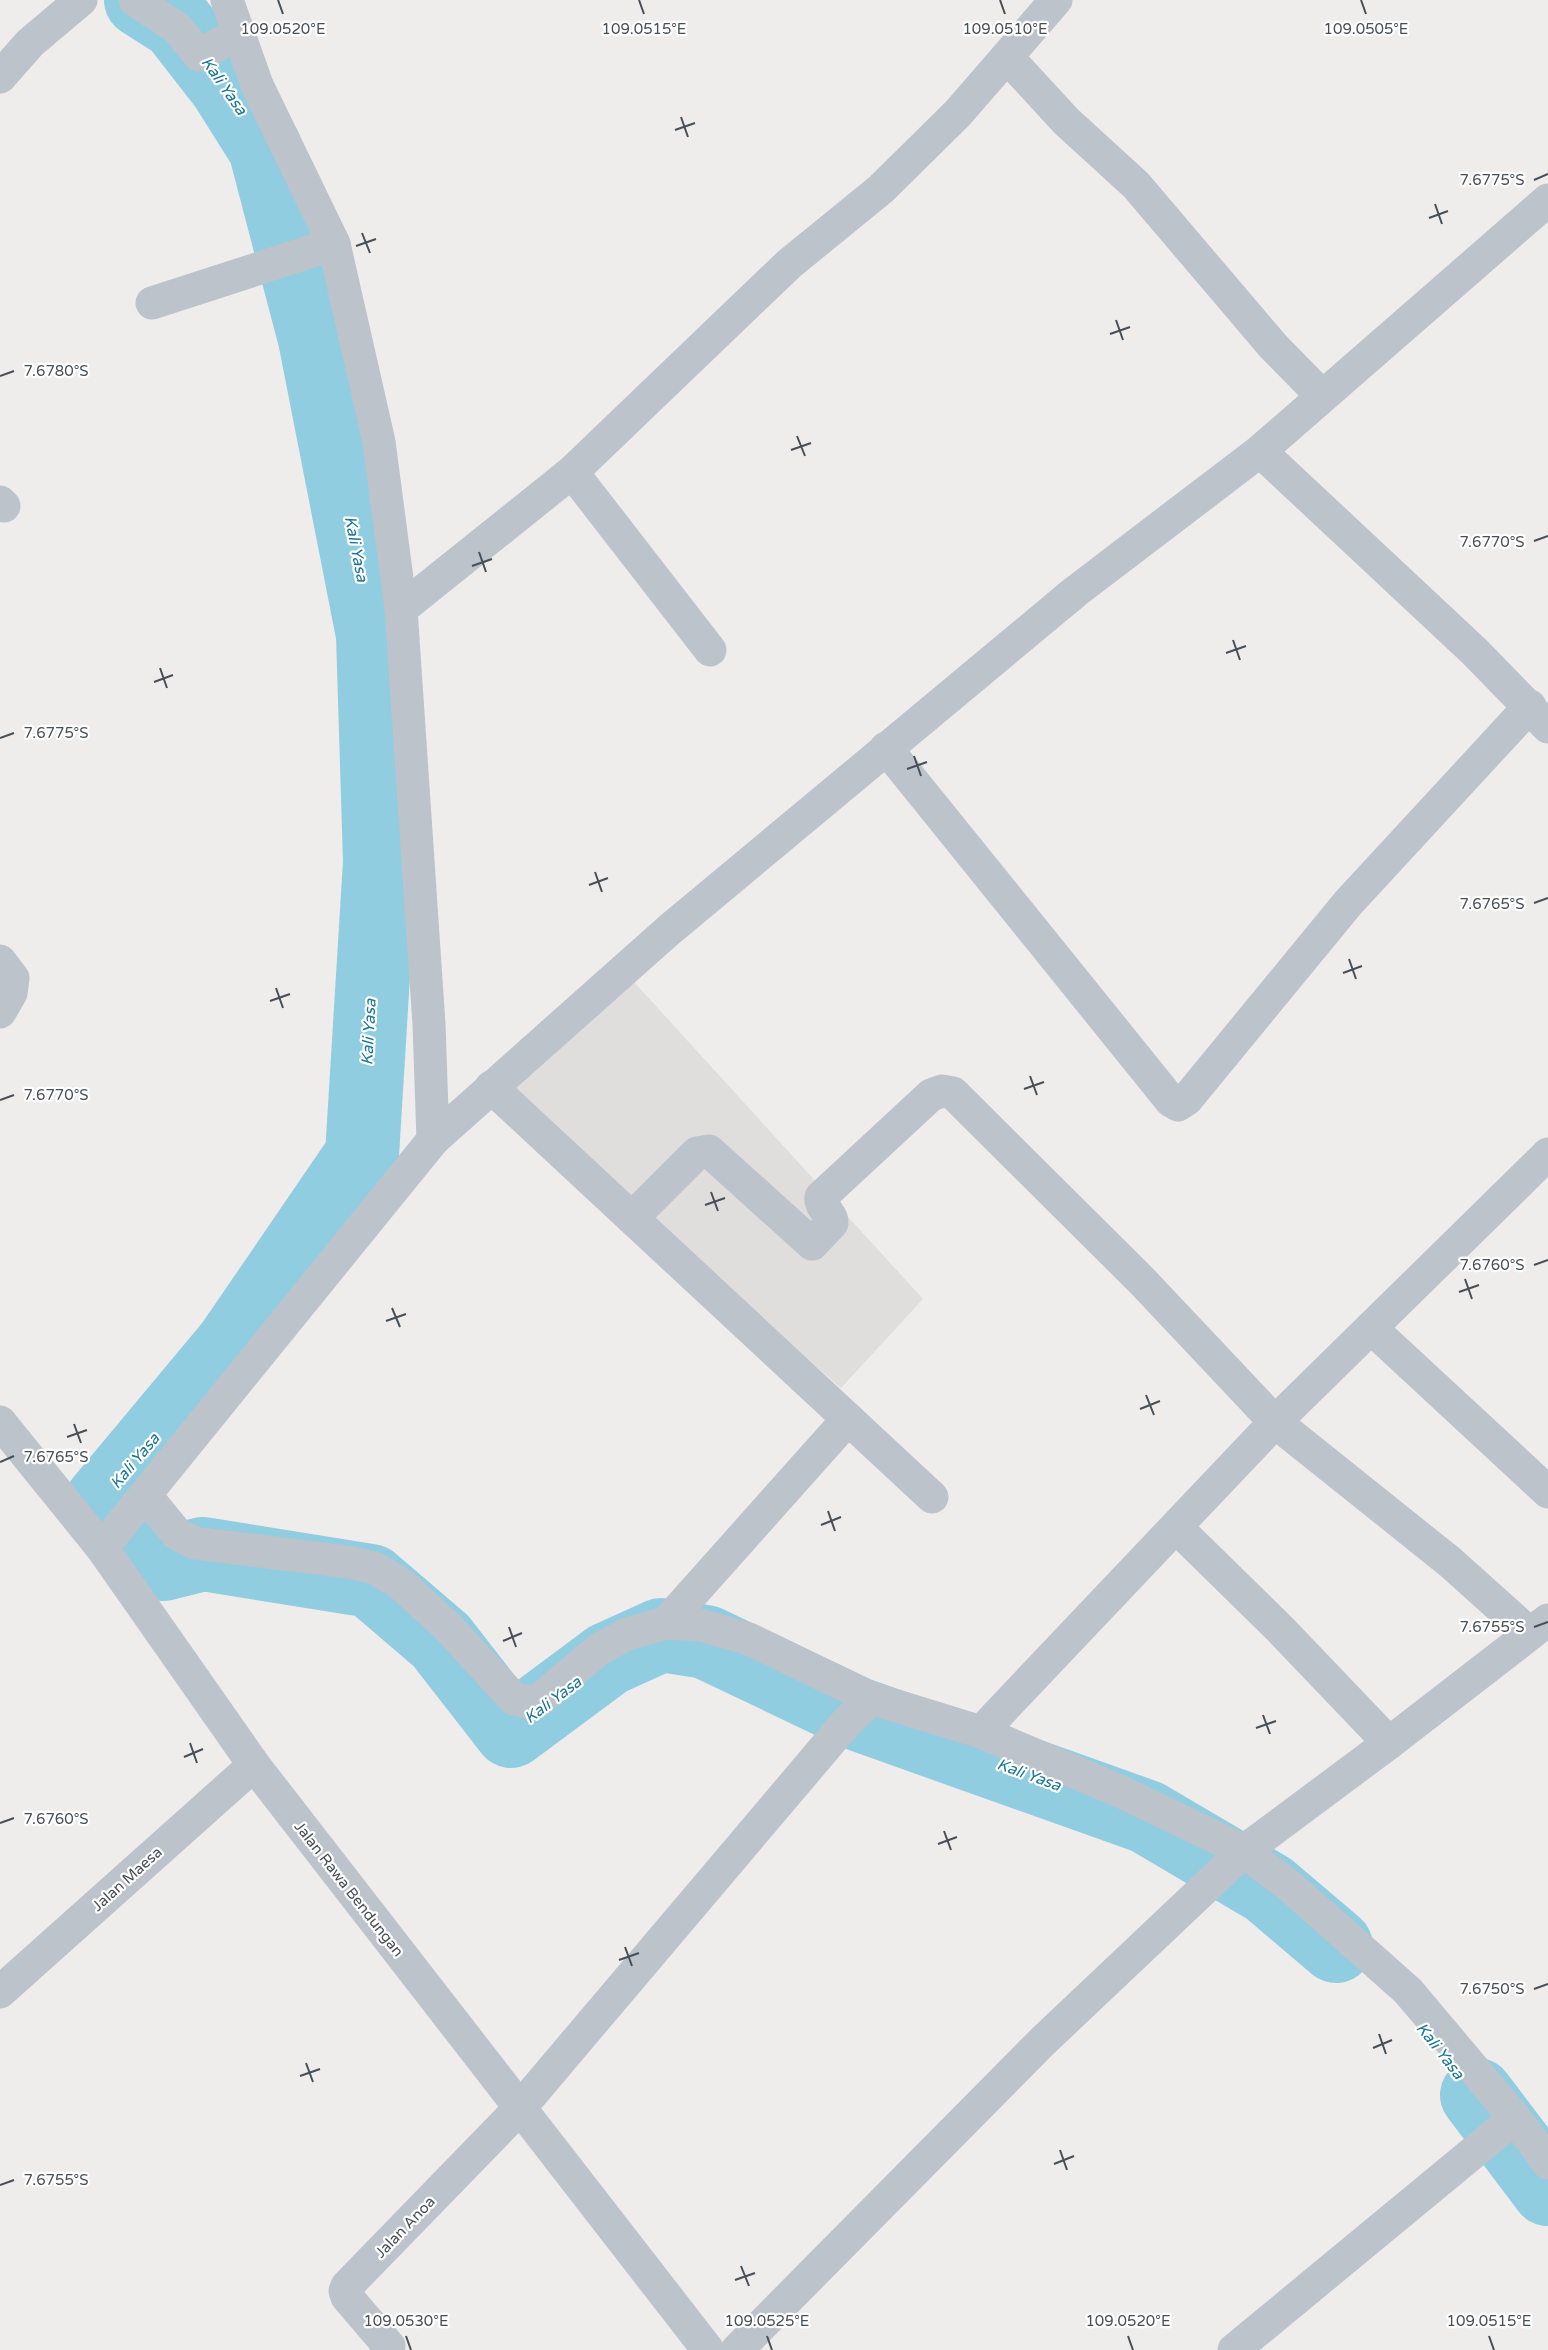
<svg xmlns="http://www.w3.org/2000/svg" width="1548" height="2350" font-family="'Varela Round',sans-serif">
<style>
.education{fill:#e0dddd}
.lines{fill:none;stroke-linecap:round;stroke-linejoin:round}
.river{stroke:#90cde1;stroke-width:74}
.minor{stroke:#bcc3ca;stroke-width:33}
.tertiary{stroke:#bcc3ca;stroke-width:33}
.ticks{fill:none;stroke:#474f57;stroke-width:2}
.labels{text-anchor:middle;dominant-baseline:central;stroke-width:4.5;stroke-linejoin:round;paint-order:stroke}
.street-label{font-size:15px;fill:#474f57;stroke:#fff}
.water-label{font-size:16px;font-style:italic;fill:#1b7796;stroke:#fff}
.ticks-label{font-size:15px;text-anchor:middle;fill:#474f57;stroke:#fff;stroke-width:4.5;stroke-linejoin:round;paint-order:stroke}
</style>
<rect width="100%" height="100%" fill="#efecec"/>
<!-- education -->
<path class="education" d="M624,971l299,328 -82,89 -341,-298z"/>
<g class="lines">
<!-- river -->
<g class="river">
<path d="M141,0l36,23 49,63 39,62 50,191 58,296 7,227 -18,293 -130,190 -131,157 62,62 40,-10 168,27 70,60 70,90 97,-72 53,-24 45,7 149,71 292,104 122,72 67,57"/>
<path d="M1477,2095l71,94"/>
</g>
<!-- minor -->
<g class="minor">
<path d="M135,0l42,28 22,27 40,-22"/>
<path d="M227,0l30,85 77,159 45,198 22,167 28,415 4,116"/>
<path d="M1007,57l59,64 70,64 137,161 49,50"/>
<path d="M0,77l30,-34 51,-43"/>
<path d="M152,303l182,-59"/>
<path d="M1260,451l215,201 73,75"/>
<path d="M572,472l138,178"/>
<path d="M0,502l4,4"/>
<path d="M401,609l171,-137 217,-208 92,-75 77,-76 98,-113"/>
<path d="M886,748l285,353 7,4 9,-6 161,-196 182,-197"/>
<path d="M0,961l13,17 -2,15 -11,19"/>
<path d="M491,1087l441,410"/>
<path d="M632,1218l65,-65 12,-2 103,93 20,-21c0,-11 -13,-15 -11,-26l110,-102 11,-4 11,2 189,188 133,141 175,140 79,71"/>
<path d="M1371,1328l177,164"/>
<path d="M146,1496l31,38 18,9 153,19 27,6 26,16 47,43 66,72 14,3 11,-2 59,-50 29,-16 39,-11 34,2 49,14 122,59 110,34 143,61 120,58 48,37 116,103 107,127 33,45"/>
<path d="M1177,1528l103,101 109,114"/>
<path d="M102,1548l331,-408 236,-210 406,-338 185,-141 288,-251"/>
<path d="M666,1623l182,-204"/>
<path d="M981,1732l294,-310 273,-268"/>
<path d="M0,1992l254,-227"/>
<path d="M386,2350l3,-4 -42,-49 -2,-6 2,-5 172,-177 326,-385 26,-26"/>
<path d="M737,2350l306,-309 201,-190 145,-108 159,-123"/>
<path d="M1234,2350l281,-232"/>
</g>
<!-- tertiary -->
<path class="tertiary" d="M0,1422l102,126 152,217 454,585"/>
</g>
<!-- ticks -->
<path class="ticks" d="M278,0l5,14M639,0l5,14M1000,0l5,14M1361,0l5,14M681,117l7,20M675,130l20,-7M1534,180l14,-6M1435,204l7,20M1429,218l19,-7M362,233l8,20M356,246l20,-7M1116,320l7,20M1110,334l20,-7M0,376l14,-5M797,436l8,20M791,450l20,-7M1534,541l14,-5M479,552l7,20M472,566l20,-7M1233,640l7,20M1226,653l20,-7M160,668l7,20M154,682l19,-7M0,738l14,-5M914,756l7,20M907,769l20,-7M595,872l7,20M589,885l19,-7M1534,903l14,-5M1349,959l7,20M1343,973l19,-7M276,988l7,20M270,1001l20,-7M1030,1076l7,19M1024,1089l20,-7M0,1100l14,-5M711,1192l7,19M705,1205l20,-7M1534,1265l14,-5M1465,1279l7,20M1459,1292l20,-7M392,1308l8,19M386,1321l20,-7M1146,1395l8,20M1140,1409l20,-8M74,1424l7,19M67,1437l20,-7M0,1462l14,-6M828,1511l7,20M821,1525l20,-8M509,1627l7,20M1534,1627l14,-5M503,1641l19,-8M1263,1715l7,19M1256,1728l20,-7M190,1743l7,20M184,1757l19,-8M0,1823l14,-5M944,1831l7,19M938,1844l19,-7M625,1947l7,19M619,1960l20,-7M1534,1989l14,-5M1379,2034l7,20M1373,2048l19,-8M306,2063l7,19M300,2076l20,-7M1060,2150l7,20M1054,2164l20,-8M0,2185l14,-5M741,2266l8,20M735,2280l20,-7M406,2336l5,14M767,2336l5,14M1128,2336l5,14M1489,2336l5,14"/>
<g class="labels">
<!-- street labels -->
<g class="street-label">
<text transform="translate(127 1879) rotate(-42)">Jalan Maesa</text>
<text transform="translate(349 1889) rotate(52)">Jalan Rawa Bendungan</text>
<text transform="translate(405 2227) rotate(-46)">Jalan Anoa</text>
</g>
<!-- water labels -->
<g class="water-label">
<text transform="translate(224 86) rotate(55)">Kali Yasa</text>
<text transform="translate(356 549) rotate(79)">Kali Yasa</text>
<text transform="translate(369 1032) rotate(-87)">Kali Yasa</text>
<text transform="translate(135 1461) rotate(-50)">Kali Yasa</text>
<text transform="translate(553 1700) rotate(-37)">Kali Yasa</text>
<text transform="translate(1029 1775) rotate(20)">Kali Yasa</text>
<text transform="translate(1440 2051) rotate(52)">Kali Yasa</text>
</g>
</g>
<g class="ticks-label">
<text x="283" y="34">109.0520°E</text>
<text x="1005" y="34">109.0510°E</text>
<text x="644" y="34">109.0515°E</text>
<text x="1366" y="34">109.0505°E</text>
<text x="1492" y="185">7.6775°S</text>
<text x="56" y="376">7.6780°S</text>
<text x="1492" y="547">7.6770°S</text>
<text x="56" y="738">7.6775°S</text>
<text x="1492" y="909">7.6765°S</text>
<text x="56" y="1100">7.6770°S</text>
<text x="1492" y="1270">7.6760°S</text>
<text x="56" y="1462">7.6765°S</text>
<text x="1492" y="1632">7.6755°S</text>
<text x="56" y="1824">7.6760°S</text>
<text x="1492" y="1994">7.6750°S</text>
<text x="56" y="2185">7.6755°S</text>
<text x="406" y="2326">109.0530°E</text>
<text x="767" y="2326">109.0525°E</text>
<text x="1128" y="2326">109.0520°E</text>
<text x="1489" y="2326">109.0515°E</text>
</g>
</svg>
